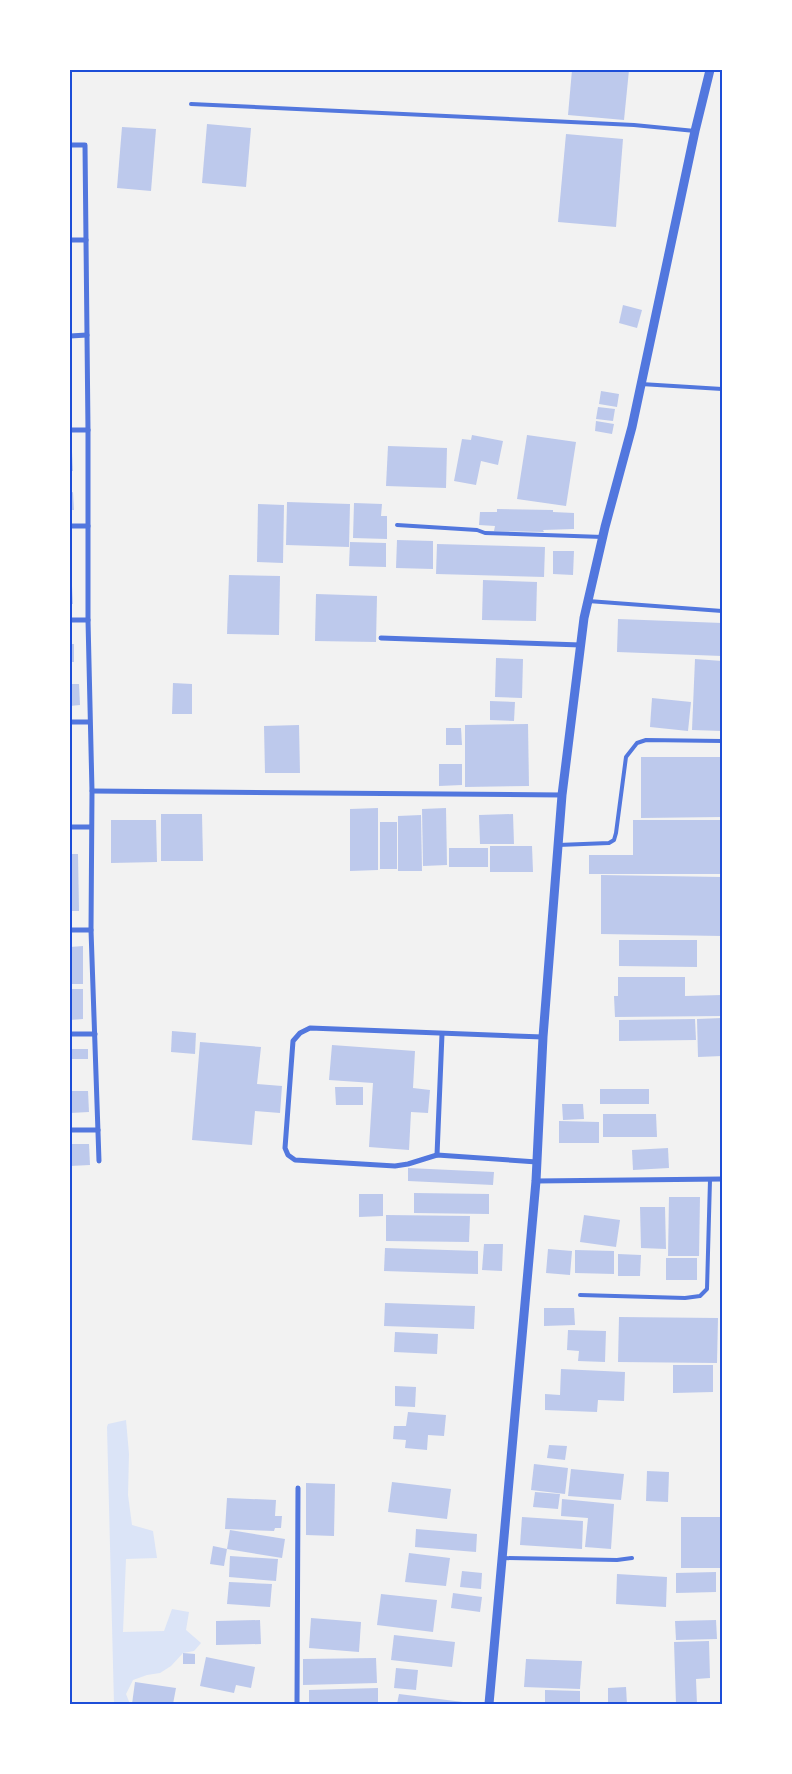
<svg xmlns="http://www.w3.org/2000/svg" width="792" height="1774" font-family="Overpass,sans-serif">
<style>
.green{fill:#dbe4f7}
.building{fill:#bdc9ec}
.lines{fill:none;stroke-linecap:round;stroke-linejoin:round}
.service{stroke:#5277de;stroke-width:4}
.minor{stroke:#5277de;stroke-width:5}
.tertiary{stroke:#5277de;stroke-width:9}
.neatline{fill:none;stroke:#1d4ed8;stroke-width:2}
</style>
<rect width="100%" height="100%" fill="#f2f2f2"/>
<!-- green -->
<path class="green" d="M126,1420l3,34 -1,41 4,30 21,6 4,27 -31,1 -3,73 41,-1 8,-22 17,3 -3,18 15,13 -7,8 -11,2 -12,13 -11,7 -13,2 -14,5 -7,14 4,10h-16l-7,-277 1,-3z"/>
<!-- building -->
<g class="building">
<path d="M572,70h57l-5,50 -56,-5z"/>
<path d="M207,124l44,4 -5,59 -44,-4z"/>
<path d="M122,127l34,2 -5,62 -34,-3z"/>
<path d="M566,134l57,5 -7,88 -58,-5z"/>
<path d="M623,305l19,5 -5,18 -18,-5z"/>
<path d="M601,391l18,3 -2,13 -18,-3z"/>
<path d="M598,407l17,2 -2,12 -17,-2z"/>
<path d="M596,421l18,3 -2,10 -17,-3z"/>
<path d="M472,435l31,6 -5,24 -17,-4 -5,24 -22,-4 8,-42 9,1z"/>
<path d="M527,435l49,7 -10,64 -49,-7z"/>
<path d="M388,446l59,2 -1,40 -60,-2z"/>
<path d="M70,452h2l1,19h-3z"/>
<path d="M73,492l1,18h-4v-17z"/>
<path d="M287,502l63,2 -1,43 -63,-2z"/>
<path d="M354,503l28,1 -1,12h6v23l-34,-1z"/>
<path d="M258,504l26,1 -1,58 -26,-1z"/>
<path d="M497,509l56,1v2l21,1v16l-31,1 1,2 -50,-1 1,-5 -16,-1 1,-13h17z"/>
<path d="M397,540l36,1v28l-37,-1z"/>
<path d="M350,542l36,1v24l-37,-1z"/>
<path d="M437,544l108,3 -1,30 -108,-3z"/>
<path d="M553,551h21l-1,24 -20,-1z"/>
<path d="M229,575l51,1 -1,59 -52,-1z"/>
<path d="M483,580l54,2 -1,39 -54,-1z"/>
<path d="M70,586h2l1,18h-3z"/>
<path d="M316,594l61,2 -1,46 -61,-1z"/>
<path d="M618,619l104,4v33l-105,-4z"/>
<rect x="70" y="644" width="4" height="18"/>
<path d="M496,658l27,1 -1,39 -27,-1z"/>
<path d="M695,659l27,2v70l-30,-1z"/>
<path d="M173,683l19,1v30h-20z"/>
<path d="M70,684h9l1,21 -10,1z"/>
<path d="M652,698l39,4 -3,29 -38,-4z"/>
<path d="M490,701l25,1 -1,19 -24,-1z"/>
<path d="M528,724l1,62 -64,1v-62z"/>
<path d="M299,725l1,48h-35l-1,-47z"/>
<path d="M446,728h15l1,17h-16z"/>
<path d="M641,757h81v60l-81,1z"/>
<path d="M439,764h23v21l-23,1z"/>
<path d="M378,808v62l-28,1v-62z"/>
<path d="M446,808l1,57 -24,1 -1,-57z"/>
<path d="M161,814h41l1,47h-42z"/>
<path d="M513,814l1,30h-34l-1,-29z"/>
<path d="M421,815l1,56h-24v-55z"/>
<path d="M111,820h45l1,42 -46,1z"/>
<path d="M633,820h89v54h-133v-19h44z"/>
<rect x="380" y="822" width="17" height="47"/>
<path d="M490,846h42l1,26h-43z"/>
<rect x="449" y="848" width="39" height="19"/>
<path d="M70,854h8l1,57h-9z"/>
<path d="M601,875l121,2v59l-121,-2z"/>
<path d="M619,940h78v27l-78,-1z"/>
<path d="M83,946v38h-13v-37z"/>
<path d="M618,977h67v19l37,-1v21l-107,1 -1,-21h4z"/>
<path d="M70,989h13v30l-13,1z"/>
<path d="M722,1018v38l-24,1 -1,-38z"/>
<path d="M695,1019l1,21 -77,1v-21z"/>
<path d="M172,1031l24,2 -1,21 -24,-2z"/>
<path d="M200,1042l61,5 -4,37 25,2 -2,27 -25,-2 -3,34 -60,-5z"/>
<path d="M332,1045l83,6 -2,37 17,2 -2,23 -17,-1 -2,38 -40,-3 4,-64 -44,-3z"/>
<rect x="70" y="1049" width="18" height="10"/>
<path d="M335,1087h28v18h-27z"/>
<rect x="600" y="1089" width="49" height="15"/>
<path d="M70,1091h18l1,21 -19,1z"/>
<path d="M562,1104h21l1,15 -21,1z"/>
<path d="M603,1114h53l1,23h-54z"/>
<path d="M559,1121l40,1v21h-40z"/>
<path d="M70,1144h19l1,21 -20,1z"/>
<path d="M668,1148l1,20 -36,2 -1,-20z"/>
<path d="M408,1168l86,4 -1,13 -85,-4z"/>
<path d="M414,1193l75,1v20l-75,-1z"/>
<path d="M359,1194h24v22l-24,1z"/>
<path d="M669,1197h31l-1,59h-31z"/>
<path d="M640,1207h25l1,42 -25,-1z"/>
<path d="M386,1215l84,1 -1,26 -83,-1z"/>
<path d="M584,1215l36,5 -4,27 -36,-5z"/>
<path d="M484,1244h19l-1,27 -20,-1z"/>
<path d="M385,1248l93,3v23l-94,-3z"/>
<path d="M548,1249l24,2 -2,24 -24,-2z"/>
<path d="M575,1250l39,1v23l-39,-1z"/>
<path d="M618,1254l23,1 -1,21h-22z"/>
<rect x="666" y="1258" width="31" height="22"/>
<path d="M385,1303l90,3 -1,23 -90,-3z"/>
<path d="M544,1308h30l1,17 -31,1z"/>
<path d="M619,1317l99,1 -1,45 -99,-1z"/>
<path d="M568,1330l38,1 -1,31 -27,-1 1,-10 -12,-1z"/>
<path d="M395,1332l43,2 -1,20 -43,-2z"/>
<path d="M673,1365h40v27l-40,1z"/>
<path d="M561,1369l64,3 -1,29 -26,-1 -1,12 -52,-2v-16l15,1z"/>
<path d="M395,1386l21,1 -1,20 -20,-1z"/>
<path d="M408,1412l38,3 -2,21 -16,-1 -1,15 -22,-2 1,-8 -13,-1 1,-13h12z"/>
<path d="M549,1445l18,1 -2,14 -18,-2z"/>
<path d="M534,1464l34,4 -3,26 -34,-4z"/>
<path d="M571,1469l53,5 -3,26 -53,-4z"/>
<path d="M647,1471l22,1 -1,30 -22,-1z"/>
<path d="M392,1482l59,7 -4,30 -59,-7z"/>
<path d="M306,1483l29,1 -1,52 -28,-1z"/>
<path d="M535,1492l25,2 -2,15 -25,-2z"/>
<path d="M227,1498l49,2 -1,16h7l-1,12h-6l-1,3 -49,-2z"/>
<path d="M562,1499l52,5 -3,45 -26,-2 3,-29 -27,-2z"/>
<path d="M522,1517l61,4 -1,28 -62,-4z"/>
<rect x="681" y="1517" width="39" height="51"/>
<path d="M416,1529l61,5 -1,18 -61,-5z"/>
<path d="M230,1530l55,9 -3,19 -55,-9z"/>
<path d="M213,1546l14,3 -3,17 -14,-2z"/>
<path d="M409,1553l41,5 -4,28 -41,-4z"/>
<path d="M230,1556l48,3 -2,22 -47,-4z"/>
<path d="M462,1571l20,2 -1,16 -21,-2z"/>
<path d="M716,1572v20l-40,1v-20z"/>
<path d="M617,1574l50,3 -1,30 -50,-3z"/>
<path d="M229,1582l43,2 -2,23 -43,-3z"/>
<path d="M453,1593l29,4 -2,15 -29,-4z"/>
<path d="M381,1594l56,6 -4,32 -56,-7z"/>
<path d="M311,1618l50,4 -2,30 -50,-4z"/>
<path d="M260,1620l1,24 -45,1v-24z"/>
<path d="M716,1620l1,19 -41,1 -1,-19z"/>
<path d="M394,1635l61,7 -3,25 -61,-7z"/>
<path d="M709,1641l1,37 -14,1 1,25h-21l-2,-62z"/>
<path d="M183,1653l12,1v10h-12z"/>
<path d="M206,1657l49,10 -4,21 -15,-3 -2,8 -34,-7z"/>
<path d="M376,1658l1,25 -74,2v-26z"/>
<path d="M526,1659l56,2 -2,28 -56,-2z"/>
<path d="M396,1668l22,2 -2,20 -22,-2z"/>
<path d="M135,1682l41,6 -3,16h-41z"/>
<path d="M626,1687l1,17h-19v-16z"/>
<path d="M378,1688v16h-69v-14z"/>
<path d="M545,1690l35,1v13h-35z"/>
<path d="M399,1694l64,8v2h-66z"/>
</g>
<g class="lines">
<!-- service -->
<g class="service">
<path d="M191,104l443,21 61,6"/>
<path d="M641,384l81,5"/>
<path d="M397,525l80,5 8,3 118,4"/>
<path d="M588,601l134,10"/>
<path d="M558,845l51,-2 5,-3 2,-7 10,-76 11,-14 9,-3 76,1"/>
<path d="M580,1295l105,3 15,-2 7,-7 3,-109"/>
<path d="M502,1558l115,2 15,-2"/>
</g>
<!-- minor -->
<g class="minor">
<path d="M70,145h15l3,285v190l4,171 -1,139 8,231"/>
<path d="M70,240h16"/>
<path d="M70,336l17,-1"/>
<path d="M70,430h18"/>
<path d="M70,526h18"/>
<path d="M70,620h18"/>
<path d="M381,638l200,7"/>
<path d="M70,722h19"/>
<path d="M92,791l470,4"/>
<path d="M70,827h21"/>
<path d="M70,930h21"/>
<path d="M70,1034h25"/>
<path d="M70,1130h28"/>
<path d="M437,1155l5,-121"/>
<path d="M537,1162l-100,-7 -29,9 -13,2 -100,-6 -7,-5 -3,-7 8,-107 7,-8 10,-5 233,9"/>
<path d="M536,1181l186,-2"/>
<path d="M297,1704l1,-216"/>
</g>
<!-- tertiary -->
<path class="tertiary" d="M489,1704l47,-523 7,-144 19,-242 22,-177 21,-91 27,-100 63,-296 15,-61"/>
</g>
<!-- border -->
<rect width="792" height="1774" fill="none" stroke="#ffffff" stroke-width="142"/>
<rect x="71" y="71" width="650" height="1632" class="neatline"/>
</svg>
